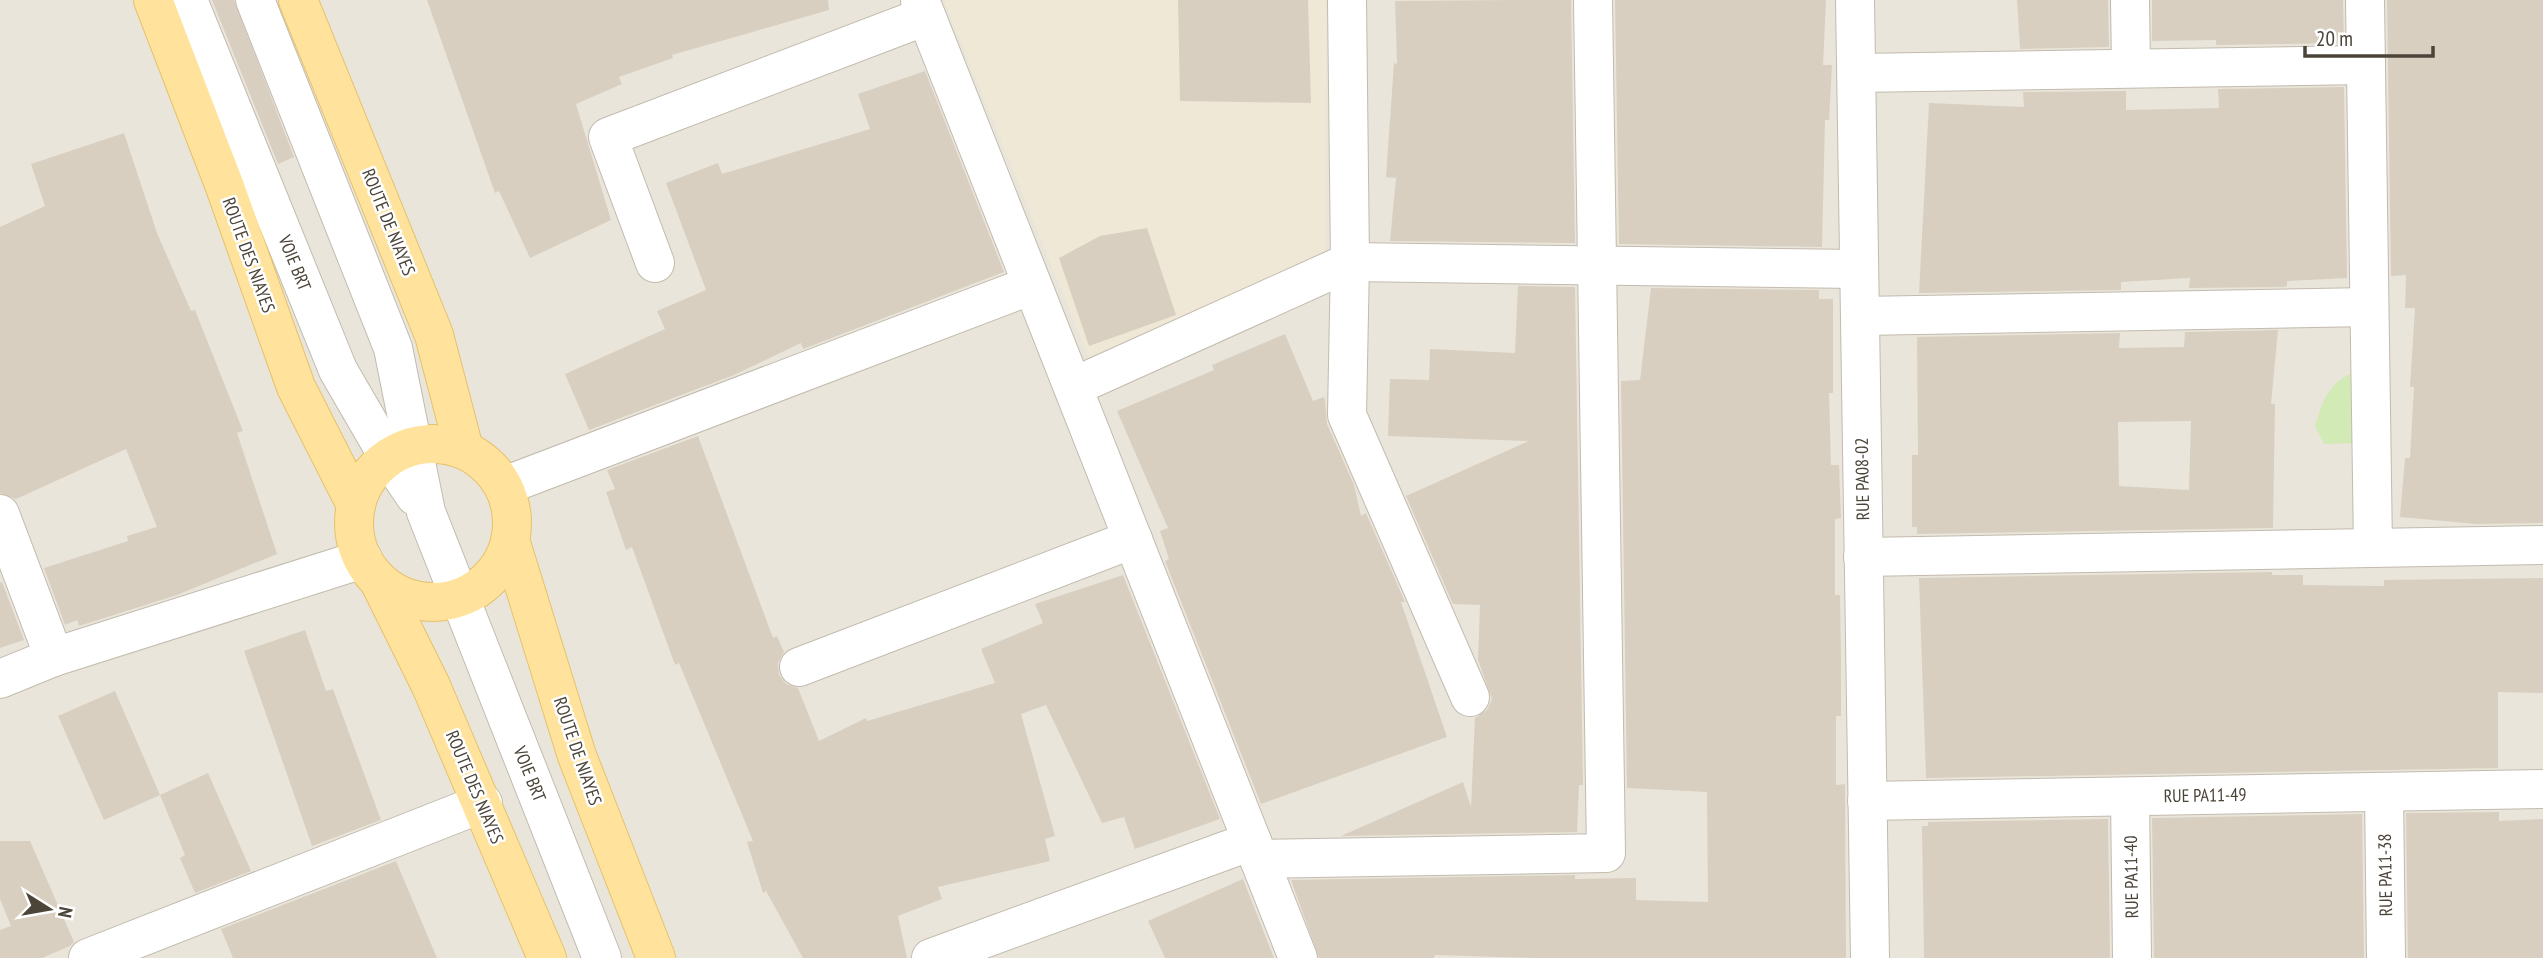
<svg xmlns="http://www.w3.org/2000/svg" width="2543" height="958" font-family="'PT Sans Narrow',sans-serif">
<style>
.residential{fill:#eae5da}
.education{fill:#efe8d6}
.green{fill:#d2eab5}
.building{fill:#d8cfc1;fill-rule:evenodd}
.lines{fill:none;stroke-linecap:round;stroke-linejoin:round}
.minor-casing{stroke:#c2bbae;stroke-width:40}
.major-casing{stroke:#e6c16a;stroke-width:40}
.minor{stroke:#fff;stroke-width:38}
.major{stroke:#ffe39c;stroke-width:38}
.labels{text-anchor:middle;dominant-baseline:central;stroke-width:5;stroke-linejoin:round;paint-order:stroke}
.street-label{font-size:18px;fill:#4b4439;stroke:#fff}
</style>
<rect width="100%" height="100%" fill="#f6f3ec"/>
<!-- residential -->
<rect class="residential" x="0" y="0" width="2543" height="958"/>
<!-- education -->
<path class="education" d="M944,0h382v253l-235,110z"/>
<!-- green -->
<path class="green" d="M2361,369v74l-37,1 -9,-18c10,-32 14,-44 46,-57z"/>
<!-- building -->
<g class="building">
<path d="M212,0h22l60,157 -16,7z"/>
<path d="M427,0h401l1,10 -157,45 1,3 -54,19 3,7 -46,20 35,116 -81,38 -31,-67 -4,2z"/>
<path d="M1178,0h130l3,103 -131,-2z"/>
<path d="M1517,0h54l4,243 -185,-2 6,-63 -10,-1 8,-114 3,1 -2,-63z"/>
<path d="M1615,0h211l-3,65h9l-3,55h-4l-3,127 -203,-3z"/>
<path d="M2017,0h91l1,47 -89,2z"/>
<path d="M2152,0h191l1,43 -128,2v-5l-64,1z"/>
<path d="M2387,0h156v523l-66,1 -77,-7 5,-59h5l4,-71h-4l5,-79h-10l1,-33 -15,1z"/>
<path d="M925,71l79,201 -201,77 -2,-6 -67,32 -145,55 -24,-56 100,-45 -8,-18 49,-21 -40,-107 52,-20 4,11 148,-45 -12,-35z"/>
<path d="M2344,87l3,191 -60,3v5l-5,1 -93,1 1,-10 -69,4v8l-202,3 10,-190 95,4 -1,-15 103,-1v19l93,-2 -1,-19z"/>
<path d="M124,133l33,100 34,78 4,-1 48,121 -6,2 40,121 -100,41 -98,31 -2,-6 -12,5 -21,-57 84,-27 -1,-5 30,-9 -31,-78 -110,50 -16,-6v-266l45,-21 -14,-42z"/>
<path d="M1147,228l29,87 -87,31 -30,-88 41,-22z"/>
<path d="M1518,286l57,1 8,498h-4l-2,47 -236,4 122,-54 8,25 4,-89 12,-8 5,-11 -14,-39 2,-55 -27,-1 -47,-108 123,-55 -141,-5 2,-57 39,1 1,-31 85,4z"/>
<path d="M1651,288l168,2v9h14v94h-4l2,72h8l2,53 -6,1v76h5l1,65v56h-5v69l9,-1 1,174h-314l-97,-3 -1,3h-115l-28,-78 284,-5v4l61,-1v22l72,2 -1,-110 -80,-4 -6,-407 19,-1z"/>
<path d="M2278,330l-7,74h4l-2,124 -356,6v-7h-5v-72h6l-1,-118 203,-4 -1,15 65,-1 1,-15zM2191,421l-2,69 -70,-4 -1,-64z"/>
<path d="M1285,334l28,67 11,-4 1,4 2,23 27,61 7,31 5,-3 39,89h-4l46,135 -186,67 -96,-243 4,-2 -9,-28 8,-3 -51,-117 97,-41 -2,-5z"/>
<path d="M698,436l75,202 4,-2 7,16 -6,11 1,12 7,9 12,4 21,53 47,-23 1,3 128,-38 -14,-34 62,-26 -8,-19 88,-29 97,244 -85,30 -11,-32 -22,6 -56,-118 -25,9 34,122 -10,3 5,22 -112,26 4,12 -44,17 9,42h-104l-37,-67 -3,2 -16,-51 6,-1 -74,-178 -4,2 -43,-118 -6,3 -20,-58 9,-3 -8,-19z"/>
<path d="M2272,572v3h31v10l81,1v-6l159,-2v115l-45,-1v76l-572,10 -7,-200z"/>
<path d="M2,582l22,58 -24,8v-65z"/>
<path d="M305,630l21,61 7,-2 48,131 -69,26 -68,-195z"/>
<path d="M115,691l45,104 48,-22 43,98 -56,22 -15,-35 5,-3 -25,-60 -56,25 -46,-104z"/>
<path d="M2499,812v9l44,-2v139h-135l-2,-145z"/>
<path d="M2362,814l2,144h-210l-2,-140z"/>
<path d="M2108,819l2,139h-186l-2,-132h6v-4z"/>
<path d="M0,841h30l44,101 -4,4 -28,12h-42v-28l11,-4 -11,-27z"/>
<path d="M396,861l41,97h-204l-12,-29z"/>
<path d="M1243,879l31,79h-109l-17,-37z"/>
</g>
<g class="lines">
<defs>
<g id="minor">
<path d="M188,0l150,370 51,88 26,38"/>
<path d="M255,0l138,348 33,164 176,446"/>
<path d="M920,0l378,958"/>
<path d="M1347,0l3,262 -3,153 123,282"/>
<path d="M1855,0l15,958"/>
<path d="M2130,0l1,67"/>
<path d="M2365,0l8,548"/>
<path d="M1857,73l509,-8"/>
<path d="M655,263l-47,-126 318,-121"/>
<path d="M1860,316l509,-9"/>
<path d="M1073,387l277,-125 509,7"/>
<path d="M504,486l528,-201"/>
<path d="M0,514l54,143"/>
<path d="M1863,557l680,-12"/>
<path d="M799,667l334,-128"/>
<path d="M0,679l54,-22 309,-98"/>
<path d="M2384,792l2,166"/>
<path d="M2130,797l2,161"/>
<path d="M1867,801l676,-12"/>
<path d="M1259,859l347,-6 -13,-853"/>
<path d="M88,958l395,-155"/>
<path d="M931,958l321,-117"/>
</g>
<g id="major">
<path d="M153,0l72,187 71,200 60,118"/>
<path d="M298,0l136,335 30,114"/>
<circle cx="433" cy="523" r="79"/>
<path d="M510,540l67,216 79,202"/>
<path d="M379,581l52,105 116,272"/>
</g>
</defs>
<!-- minor casing -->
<use href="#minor" class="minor-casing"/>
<!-- major casing -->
<use href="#major" class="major-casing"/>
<!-- minor -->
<use href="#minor" class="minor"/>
<!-- major -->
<use href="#major" class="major"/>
</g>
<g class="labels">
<!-- street labels -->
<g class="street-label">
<text transform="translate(389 222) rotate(68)">ROUTE DE NIAYES</text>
<text transform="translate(249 255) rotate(70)">ROUTE DES NIAYES</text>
<text transform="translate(295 263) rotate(68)">VOIE BRT</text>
<text transform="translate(1862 479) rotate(-91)">RUE PA08-02</text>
<text transform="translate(578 751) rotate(71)">ROUTE DE NIAYES</text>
<text transform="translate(530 774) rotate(68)">VOIE BRT</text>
<text transform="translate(475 787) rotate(67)">ROUTE DES NIAYES</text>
<text transform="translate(2205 795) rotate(-1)">RUE PA11-49</text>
<text transform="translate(2385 875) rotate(-91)">RUE PA11-38</text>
<text transform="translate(2131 877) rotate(-91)">RUE PA11-40</text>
</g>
</g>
<!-- north arrow -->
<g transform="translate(49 909) rotate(101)" stroke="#ffffff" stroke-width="5" paint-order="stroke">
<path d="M0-5L12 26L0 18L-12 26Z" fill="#4b4439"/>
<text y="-10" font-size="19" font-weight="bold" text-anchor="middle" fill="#4b4439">N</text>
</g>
<!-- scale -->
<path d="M2305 46v10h128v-10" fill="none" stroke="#4b4439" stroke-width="3.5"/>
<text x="2316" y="46" font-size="21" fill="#4b4439" stroke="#ffffff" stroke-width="5" paint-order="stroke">20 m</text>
</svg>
